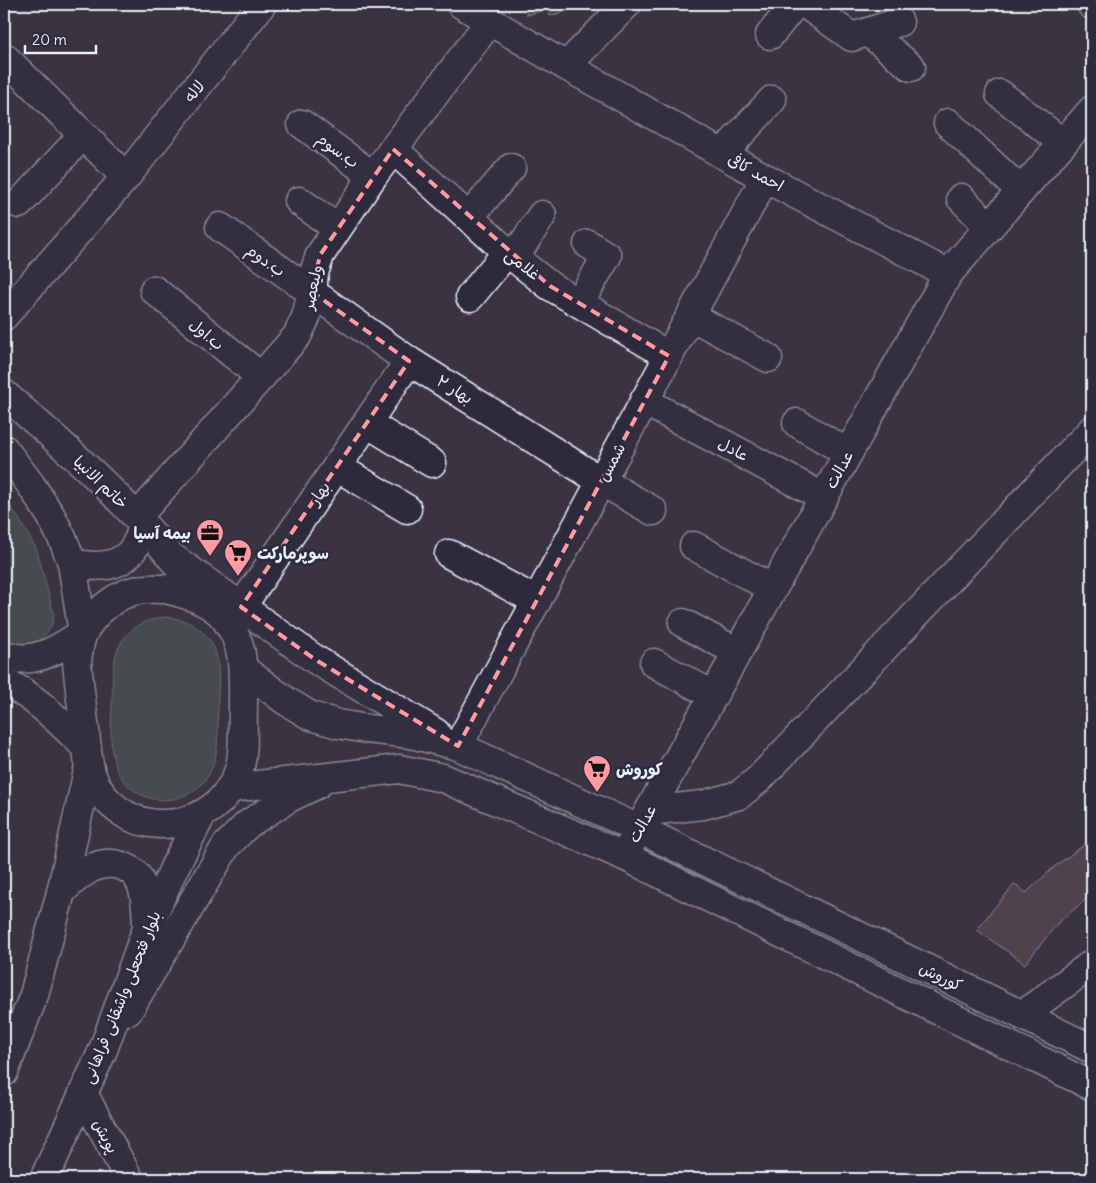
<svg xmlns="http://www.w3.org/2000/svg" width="1096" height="1183" font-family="Delius,'Playpen Sans Arabic',sans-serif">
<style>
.green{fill:#59685f;stroke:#a0acac}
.building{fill:#6a5558;stroke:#e8f1f8}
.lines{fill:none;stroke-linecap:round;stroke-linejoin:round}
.minor-casing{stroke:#e8f1f8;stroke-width:31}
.major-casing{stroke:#e8f1f8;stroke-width:31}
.minor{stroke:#2f2a3d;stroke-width:28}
.major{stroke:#2f2a3d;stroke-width:28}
.marked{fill:none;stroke:#ff9aa2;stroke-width:4;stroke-dasharray:10 6;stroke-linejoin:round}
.labels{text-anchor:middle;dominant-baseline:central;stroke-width:5;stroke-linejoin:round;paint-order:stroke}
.street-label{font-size:16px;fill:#e8f1f8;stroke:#2f2a3d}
.poi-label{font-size:16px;font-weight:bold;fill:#e8f1f8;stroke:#2f2a3d;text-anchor:start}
</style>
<rect width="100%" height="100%" fill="#3b3342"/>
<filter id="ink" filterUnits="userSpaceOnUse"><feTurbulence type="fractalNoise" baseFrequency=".02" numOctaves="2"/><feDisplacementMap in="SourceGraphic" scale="10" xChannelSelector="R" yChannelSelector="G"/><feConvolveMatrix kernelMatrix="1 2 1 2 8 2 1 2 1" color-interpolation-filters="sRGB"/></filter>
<g filter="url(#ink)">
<!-- green -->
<g class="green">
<path d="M4,497l15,22 18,31 17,65c-4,27 -28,38 -50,22z"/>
<path d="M167,617c18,2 33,9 44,25 11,18 7,40 7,60 -1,30 5,68 -23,88 -9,6 -21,10 -32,10 -11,0 -23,-5 -31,-11 -28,-21 -20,-59 -20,-89 1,-20 -1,-42 10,-59 11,-16 26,-22 45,-24z"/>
</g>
<!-- building -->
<g class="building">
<path d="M524,4h46l1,5 -21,7 -3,-7 -20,6z"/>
<path d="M1084,845l8,12v37l-35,30 -32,40 -48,-34 12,-16 26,-30 11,9 28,-26z"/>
</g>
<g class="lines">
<defs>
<g id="minor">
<path d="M461,4l105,62 199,112 183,96"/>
<path d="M805,4l47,33 16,-5 43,35"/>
<path d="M1091,4l1,1"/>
<path d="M868,32l31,-10"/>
<path d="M770,35l25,-31"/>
<path d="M4,57l122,120"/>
<path d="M566,66l61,-62"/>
<path d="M1000,94l63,49"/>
<path d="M948,123l73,68"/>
<path d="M302,124l71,52"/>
<path d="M393,149l114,103 43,34 119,70"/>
<path d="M722,154l50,-54"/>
<path d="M961,198l28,29"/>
<path d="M299,201l38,27"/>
<path d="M19,204l64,-69"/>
<path d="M469,217l42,-49"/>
<path d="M220,227l189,134 192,120 52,30"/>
<path d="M514,258l28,-43"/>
<path d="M154,290l107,87"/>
<path d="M470,297l37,-45"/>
<path d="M579,303l28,-47 -19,-12"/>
<path d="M4,316l122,-139 136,-173"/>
<path d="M691,316l77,42"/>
<path d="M644,401l179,96"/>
<path d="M367,423l65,40"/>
<path d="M797,423l51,30"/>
<path d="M337,467l70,42"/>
<path d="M137,517l160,-181 9,-19 6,-25 2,-19 6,-18 53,-79 117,-155"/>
<path d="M694,546l79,43"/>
<path d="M449,554l88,47"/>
<path d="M683,623l54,29"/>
<path d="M229,625l180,-264"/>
<path d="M4,655c31,11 54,-6 79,-22"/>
<path d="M654,663l59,32"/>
<path d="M4,682c32,14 57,42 83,66"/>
<path d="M458,746l307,-568"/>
<path d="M649,811l54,-6 36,-10 20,-16 333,-349"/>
<path d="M624,856l324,-582 144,-164"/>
<path d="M1022,1015l70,-51"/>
<path d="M83,1093l46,86"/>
</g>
<g id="major">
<path d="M4,394c64,55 128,111 179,178"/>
<path d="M4,449l27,36 20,31 13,26 8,21 11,70"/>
<path d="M173,558l143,102 120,73"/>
<path d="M72,563c37,8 63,1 71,-39"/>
<path d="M165,589c21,5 43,11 58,27 23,26 20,57 20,90 -1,20 2,44 -4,64 -13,38 -51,59 -89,53 -22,-3 -43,-18 -54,-38 -9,-17 -9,-37 -11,-55 -3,-23 -6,-45 -8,-68 1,-9 2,-18 5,-26 9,-22 34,-42 56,-46 9,-2 19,-1 27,-1z"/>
<path d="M243,669l43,32 25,15 27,8 29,5 44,5 47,12 181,83 453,220"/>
<path d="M230,788l169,-19 44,9 181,78 468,230"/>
<path d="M61,892c16,-16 37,-35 61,-26 9,3 16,9 19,18 6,13 5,28 6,42"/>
<path d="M128,1011l98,-165 22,-22 41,-26 29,-14"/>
<path d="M4,1072l30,-77 27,-103 28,-126"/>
<path d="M44,1179l59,-129 44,-122 27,-60 27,-52"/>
</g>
</defs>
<!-- minor casing -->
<use href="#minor" class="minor-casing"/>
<!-- major casing -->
<use href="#major" class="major-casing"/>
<!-- minor -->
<use href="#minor" class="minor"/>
<!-- major -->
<use href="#major" class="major"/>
</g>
</g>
<!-- marked area -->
<path d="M0 0H1096V1183H0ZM393,149l157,137 119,70 -211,390 -142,-86 -75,-53 168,-246 -97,-69 8,-37z" fill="#3b3342" fill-opacity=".55" fill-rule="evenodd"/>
<path class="marked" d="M393,149l157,137 119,70 -211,390 -142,-86 -75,-53 168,-246 -97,-69 8,-37z"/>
<!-- icons -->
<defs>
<symbol id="office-pin" viewBox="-11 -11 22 30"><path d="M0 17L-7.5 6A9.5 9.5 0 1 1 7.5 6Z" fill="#ff9aa2" stroke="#2f2a3d"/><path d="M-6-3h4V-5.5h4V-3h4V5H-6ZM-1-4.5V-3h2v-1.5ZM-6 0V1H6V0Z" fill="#111"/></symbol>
<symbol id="supermarket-pin" viewBox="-11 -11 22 30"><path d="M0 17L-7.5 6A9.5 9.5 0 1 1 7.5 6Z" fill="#ff9aa2" stroke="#2f2a3d"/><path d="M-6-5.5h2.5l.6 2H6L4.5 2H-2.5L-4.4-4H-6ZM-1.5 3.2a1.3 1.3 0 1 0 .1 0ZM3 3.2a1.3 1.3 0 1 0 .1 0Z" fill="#111"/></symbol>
</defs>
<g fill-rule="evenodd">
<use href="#office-pin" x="194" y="517" width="32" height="43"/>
<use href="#supermarket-pin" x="222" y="537" width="32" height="43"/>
<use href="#supermarket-pin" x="581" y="753" width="32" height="43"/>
</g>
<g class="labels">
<!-- street labels -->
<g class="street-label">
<text transform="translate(194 91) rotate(-52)">لاله</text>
<text transform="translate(338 150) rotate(36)">ب.سوم</text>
<text transform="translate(756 172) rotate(29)">احمد کافی</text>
<text transform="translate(266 260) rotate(35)">ب.دوم</text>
<text transform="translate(523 264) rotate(39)">غلامی</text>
<text transform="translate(312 287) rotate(-78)">ولیعصر</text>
<text transform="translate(207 334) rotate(39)">ب.اول</text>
<text transform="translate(455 389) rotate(32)">بهار ۲</text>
<text transform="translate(734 449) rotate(28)">عادل</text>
<text transform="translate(611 462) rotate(-62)">شمس</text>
<text transform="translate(839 469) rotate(-61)">عدالت</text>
<text transform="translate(101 482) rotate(44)">خاتم الانبیا</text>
<text transform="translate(319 493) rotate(-56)">بهار</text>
<text transform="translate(642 823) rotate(-61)">عدالت</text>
<text transform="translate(941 976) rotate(26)">کوروش</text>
<text transform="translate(121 997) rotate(-68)">بلوار فتحعلی واشقانی فراهانی</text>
<text transform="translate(106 1136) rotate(62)">پویش</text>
</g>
<!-- poi labels -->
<g class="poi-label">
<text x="191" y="533" text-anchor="end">بیمه آسیا</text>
<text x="257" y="553">سوپرمارکت</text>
<text x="616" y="769">کوروش</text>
</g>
</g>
<!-- margin -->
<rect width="1096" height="1183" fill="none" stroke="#2f2a3d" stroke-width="20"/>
<rect x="10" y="10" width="1076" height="1163" fill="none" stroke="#e8f1f8" stroke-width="2" filter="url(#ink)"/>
<!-- scale -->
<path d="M25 45v8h71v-8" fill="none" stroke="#e8f1f8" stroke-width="2.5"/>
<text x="32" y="45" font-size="15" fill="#e8f1f8" stroke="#2f2a3d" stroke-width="4" paint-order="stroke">20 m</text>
</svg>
